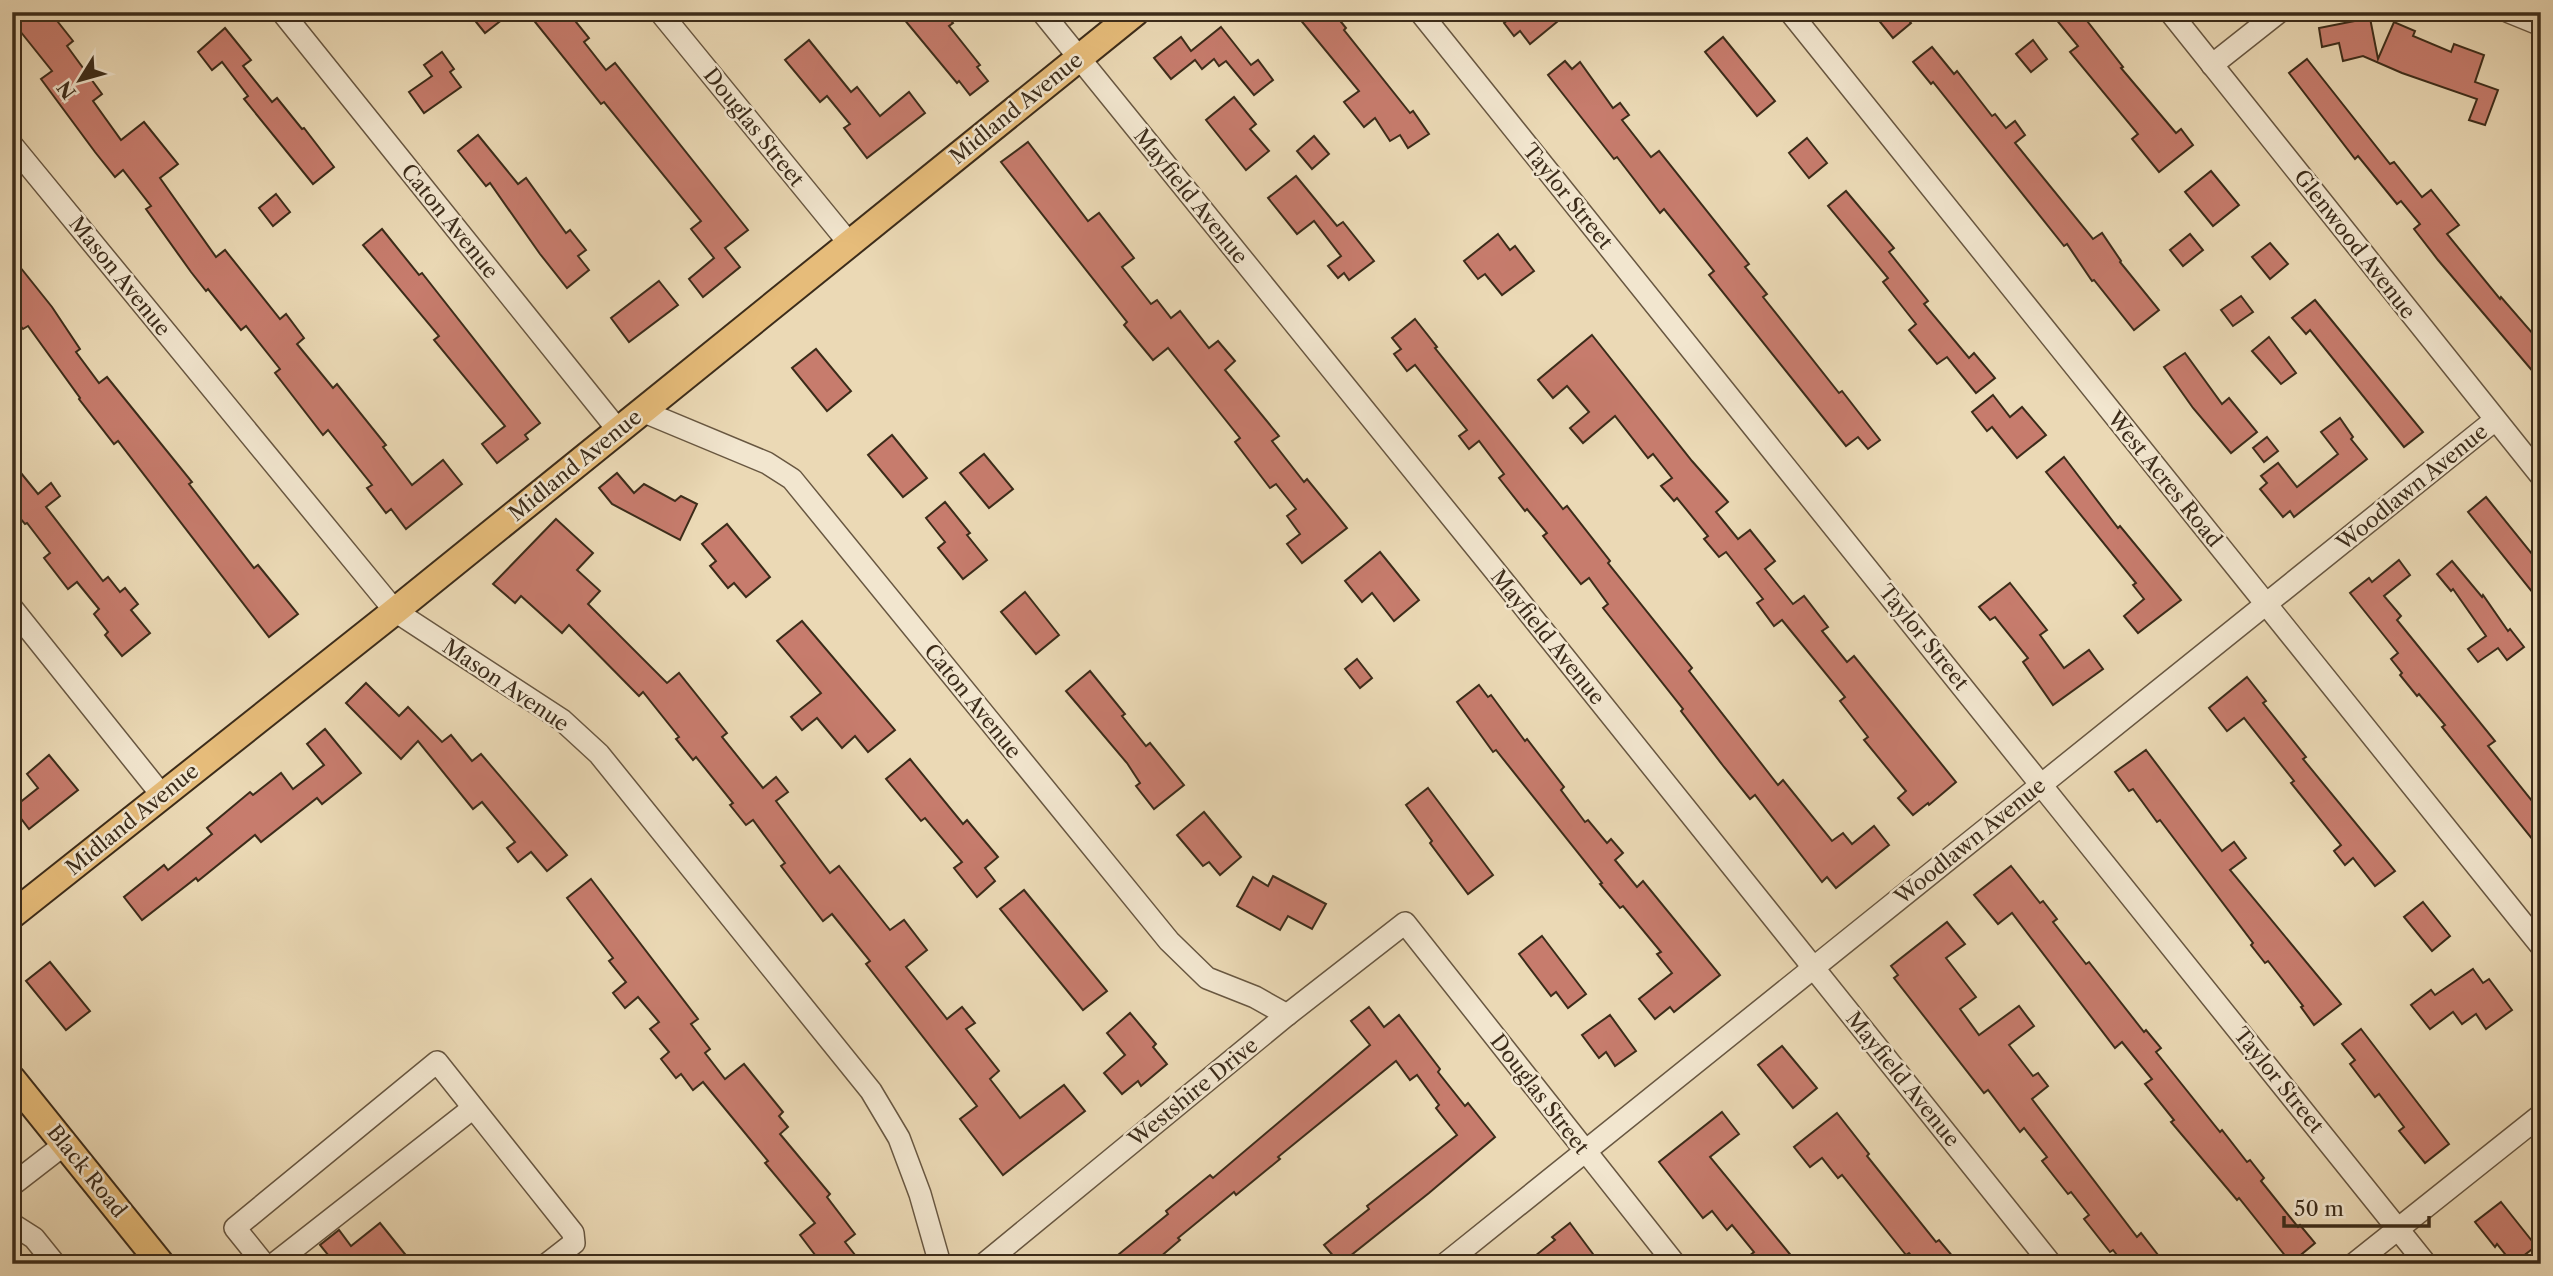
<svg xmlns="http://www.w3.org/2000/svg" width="2553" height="1276" font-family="'Libre Caslon Text',serif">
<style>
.building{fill:#c77c6d;stroke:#3c2c1a;stroke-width:2}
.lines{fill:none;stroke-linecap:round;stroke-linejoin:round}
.minor-casing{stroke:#685741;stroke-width:24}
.major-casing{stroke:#3c2c1a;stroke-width:30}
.minor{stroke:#f2e6cf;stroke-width:21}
.major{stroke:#e6bc7a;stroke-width:26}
.labels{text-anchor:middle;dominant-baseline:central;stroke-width:5;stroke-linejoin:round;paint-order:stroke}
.street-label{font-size:21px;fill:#3c2c1a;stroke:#f2e6cf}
</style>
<rect width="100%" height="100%" fill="#ebd9b5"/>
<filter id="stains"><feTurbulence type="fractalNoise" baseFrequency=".00286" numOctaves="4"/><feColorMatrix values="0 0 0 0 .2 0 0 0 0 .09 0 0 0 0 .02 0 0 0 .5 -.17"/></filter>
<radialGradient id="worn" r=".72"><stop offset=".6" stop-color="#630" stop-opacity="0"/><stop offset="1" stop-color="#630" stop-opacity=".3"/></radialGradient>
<!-- building -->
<g class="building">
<path d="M12,12h38l23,29 -6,5 35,48 -9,7 28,39 23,-18 34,42 -18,14 56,79 9,-7 55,69 6,-5 18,24 -7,6 36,44 4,-4 49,61 -3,2 29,38 31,-25 19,24 -56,45 -15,-20 -5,4 -19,-25 5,-3 -44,-55 -5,5 -48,-62 5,-4 -34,-43 -5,4 -33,-41 -2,2 -15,-19 -45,-63 5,-3 -28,-36 -8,7 -20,-25 -54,-73 11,-8 -40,-50z"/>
<path d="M468,12h44l-27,21z"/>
<path d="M527,12h41l21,26 -5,4 22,28 9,-7 133,167 -23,18 15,19 -37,30 -14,-18 25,-21 -23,-29 10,-8 -97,-119 -3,2z"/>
<path d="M898,12h46l9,11 -4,3 31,39 -3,2 11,14 -18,14 -11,-14 -2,2z"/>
<path d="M1294,12h39l13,16 -2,2 66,83 3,-2 16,23 -21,14 -8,-13 -10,6 -15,-23 -11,9 -20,-25 15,-11z"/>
<path d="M1518,12h51l-39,32 -10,-13 -6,5 -10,-13z"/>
<path d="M1872,12h30l9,11 -18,15z"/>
<path d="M2050,12h30l43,55 -2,1 55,65 5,-4 12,16 -34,27 -27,-33 6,-5 -68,-82 8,-6z"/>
<path d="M2370,18l8,41 16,-37 21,9 -2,5 38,16 3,-8 30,11 -9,27 23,8 -13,35 -16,-5 8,-21 -75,-26 -39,-17 -20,5 -4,-18 -17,4 -3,-19z"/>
<path d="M1221,27l30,38 7,-5 15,20 -19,15 -28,-34 -7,5 -5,-7 -12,10 -7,-9 -24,19 -17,-21 27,-21 10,14z"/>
<path d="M225,28l26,32 -8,6 29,36 5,-4 25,31 2,-1 30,39 -21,17 -69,-85 4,-3 -26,-34 -10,8 -14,-18z"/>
<path d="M1723,37l52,64 -18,15 -52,-64z"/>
<path d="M809,40l42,52 6,-5 23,29 29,-24 16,21 -58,45 -23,-30 6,-4 -23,-28 -7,6 -35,-42z"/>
<path d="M2033,40l14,19 -16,13 -15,-18z"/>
<path d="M1932,47l22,27 3,-3 35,45 3,-2 11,14 9,-7 10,14 -10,8 78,96 9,-6 19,28 -1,1 39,48 -25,20 -40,-50 -2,1 -25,-37 -3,2 -131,-164 -2,2 -18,-22z"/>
<path d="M442,52l12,17 -4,3 11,15 -37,26 -15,-21 23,-16 -8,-11z"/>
<path d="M2307,59l83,105 4,-2 28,35 9,-7 28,35 -12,9 53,65 1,-2 40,46v38l-103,-121 -24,-31 6,-5 -19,-23 -4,3 -39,-48 -3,3 -66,-86z"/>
<path d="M1565,61l7,8 8,-7 33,46 7,-5 9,12 -7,5 29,37 8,-6 90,113 -4,3 22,27 -4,3 76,96 3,-2 38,49 -12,9 -10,-12 -12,9 -137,-171 5,-4 -50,-62 -4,4 -43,-56 -3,2 -66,-84z"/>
<path d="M1234,97l22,27 -6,5 19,22 -23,19 -40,-50z"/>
<path d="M478,135l40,49 8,-6 40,55 4,-3 16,20 -8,6 11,14 -22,18 -27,-34 -50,-71 -4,3 -28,-35z"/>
<path d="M1314,136l15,18 -17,15 -15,-18z"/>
<path d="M1807,138l20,25 -18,15 -20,-25z"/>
<path d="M1028,142l60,79 11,-8 35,45 -12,9 29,37 6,-4 14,18 9,-7 29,37 9,-7 17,20 -10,9 54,66 -7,5 32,41 3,-3 40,49 -45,35 -15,-19 13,-10 -13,-18 9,-7 -20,-25 -6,4 -35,-46 5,-4 -72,-90 -15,12 -29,-35 3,-3 -126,-160z"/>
<path d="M2211,171l28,34 -26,21 -28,-34z"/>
<path d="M1296,176l41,50 6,-4 31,39 -25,19 -5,-7 -6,5 -10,-12 13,-10 -27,-35 -17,13 -29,-36z"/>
<path d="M1846,191l48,57 -5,4 39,49 -4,3 45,54 5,-5 21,25 -19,15 -29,-36 -10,7 -28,-34 7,-6 -33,-42 5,-4 -60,-72z"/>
<path d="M276,194l14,18 -17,14 -14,-18z"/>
<path d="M382,229l37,46 3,-2 118,150 -15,12 3,4 -31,24 -15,-19 23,-18 -71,-86 5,-4 -76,-91z"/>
<path d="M1498,234l12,16 5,-4 19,25 -32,24 -17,-21 -7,5 -14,-18z"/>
<path d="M2190,234l13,16 -20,16 -13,-16z"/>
<path d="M2270,243l18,21 -18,15 -18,-22z"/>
<path d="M12,257l40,50 28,42 -4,3 23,31 8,-6 85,105 -3,2 65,84 4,-3 40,49 -29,23 -151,-196 -4,3 -35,-45 1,-1 -52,-72 -5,3 -11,-14z"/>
<path d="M659,281l19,24 -49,37 -18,-24z"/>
<path d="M2241,296l12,16 -20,14 -12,-16z"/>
<path d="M2315,300l108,132 -19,15 -94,-117 -4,4 -14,-16z"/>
<path d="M1415,319l22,28 -2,1 128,161 4,-3 43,55 -2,2 84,105 -3,3 89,114 5,-5 49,61 11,-8 9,11 22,-18 15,19 -53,43 -9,-11 -5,5 -67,-87 -5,4 -26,-32 -43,-56 2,-2 -80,-101 5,-4 -19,-26 -8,6 -38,-48 4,-3 -20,-24 -2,2 -26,-33 5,-4 -25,-33 -10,8 -10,-13 8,-6 -52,-65 -8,6 -13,-17 7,-5 -9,-11z"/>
<path d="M1592,335l100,126 36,41 -12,10 22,27 12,-9 25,31 -10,8 28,35 11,-8 24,31 -6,4 25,31 7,-6 102,126 -27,23 -1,-2 -15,12 -15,-17 8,-7 -42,-51 4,-3 -28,-36 5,-4 -63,-77 -8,6 -17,-23 6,-4 -37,-47 -7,5 -15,-18 4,-3 -31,-38 -3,3 -13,-15 11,-8 -19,-24 -5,4 -33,-42 -32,27 -13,-15 19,-16 -22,-26 -14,12 -15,-18z"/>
<path d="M2269,337l27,36 -15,11 -29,-33z"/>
<path d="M816,349l35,42 -24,20 -35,-43z"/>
<path d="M2185,353l37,51 7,-6 28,34 -26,21 -38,-45 -29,-41z"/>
<path d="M1993,395l17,22 12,-10 24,28 -29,23 -25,-31 -5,4 -15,-19z"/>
<path d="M2340,418l13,19 -2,2 16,20 -73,58 -4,-6 -7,6 -23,-28 7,-6 -6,-7 17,-13 19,24 41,-33 -17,-22z"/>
<path d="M892,435l35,43 -24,19 -35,-42z"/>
<path d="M2267,437l11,14 -14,11 -11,-14z"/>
<path d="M984,454l29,35 -24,19 -29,-35z"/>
<path d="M2064,457l54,71 2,-2 61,74 -43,33 -14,-17 20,-17 -11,-14 3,-2 -90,-111z"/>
<path d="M12,462l26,32 13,-11 9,13 -14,11 57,74 5,-4 12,15 5,-4 13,16 -7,6 19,23 -28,23 -17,-21 3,-3 -14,-18 5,-5 -22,-27 -9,7 -24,-31 6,-5 -23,-30 -2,1 -13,-15z"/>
<path d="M617,473l17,20 10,-9 31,17 6,-5 16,8 -17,36 -68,-36 -13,-16z"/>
<path d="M2486,497l55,68v38l-73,-91z"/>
<path d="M945,502l25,31 -3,2 20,25 -24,19 -25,-31 7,-6 -19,-24z"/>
<path d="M556,519l37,34 -16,17 23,21 -12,13 79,79 12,-10 48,60 -5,4 41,51 13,-11 12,15 -12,9 54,72 9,-7 51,64 14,-10 23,30 -21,17 41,52 15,-12 13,16 -9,6 33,42 -9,8 30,39 44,-33 21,26 -82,64 -43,-56 17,-13 -111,-142 4,-3 -38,-47 -9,7 -20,-26 -22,-29 4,-3 -32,-43 -7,5 -16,-20 3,-2 -37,-46 -3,3 -17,-21 3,-2 -36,-45 -4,4 -70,-71 -7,8 -41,-37 -6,7 -22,-19z"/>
<path d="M727,524l43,53 -24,20 -12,-14 -6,5 -18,-22 6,-5 -14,-17z"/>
<path d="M1380,552l39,48 -25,21 -22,-28 -10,9 -17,-21z"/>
<path d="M2399,560l11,15 -26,21 17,20 -4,4 98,121 -7,5 53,66v38l-99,-123 3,-2 -26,-31 -2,2 -17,-21 2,-2 -11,-14 7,-6 -48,-60 19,-15 3,4z"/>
<path d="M2452,561l30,36 1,-2 25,36 2,-2 14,18 -17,13 -9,-12 -20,14 -10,-13 18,-13 -33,-47 -2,2 -14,-17z"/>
<path d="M2010,583l37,47 -7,5 24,33 25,-18 14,19 -50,36 -30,-43 5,-4 -33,-41 -5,3 -11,-13z"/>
<path d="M1025,592l34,43 -23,19 -35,-42z"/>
<path d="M802,621l93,109 -27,22 -13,-16 -13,12 -25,-30 -15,12 -11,-13 30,-24 -44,-52z"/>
<path d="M1357,659l15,19 -12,10 -15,-19z"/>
<path d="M1090,671l35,43 -3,2 24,30 4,-3 34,42 -30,24 -18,-23 4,-3 -13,-20 -61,-72z"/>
<path d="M2247,677l19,24 -3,2 43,54 -3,2 92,112 -20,15 -22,-28 -8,7 -11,-14 7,-6 -50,-62 3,-2 -50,-63 -17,13 -18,-23z"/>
<path d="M366,683l33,33 9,-9 34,35 9,-7 21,26 9,-7 86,101 -20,16 -16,-19 -13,10 -11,-14 8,-6 -33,-40 -9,7 -55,-68 -17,18 -55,-56z"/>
<path d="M1479,685l9,12 3,-2 34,46 2,-2 37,48 -3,3 24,32 3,-2 19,23 4,-4 12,14 -8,7 22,27 6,-6 77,94 -46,37 -4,-5 -15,12 -16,-20 33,-26 -15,-19 4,-2 -38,-46 -3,2 -20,-24 2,-1 -106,-133 -3,2 -36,-50z"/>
<path d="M325,729l36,44 -39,31 -5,-6 -56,44 -6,-7 -57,46 -2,-3 -54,42 -18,-23 40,-32 4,5 44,-36 -5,-6 43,-36 3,3 28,-22 12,16 31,-24 -17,-21z"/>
<path d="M2146,750l76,101 12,-9 12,16 -16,12 111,134 -27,21 -13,-18 2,-1 -35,-45 -3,2 -14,-18 2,-2 -93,-123 -3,2 -24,-33 -4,2 -14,-19z"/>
<path d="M49,755l29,35 -49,39 -16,-21 25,-20 -11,-14z"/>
<path d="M910,759l53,65 4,-4 31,37 -13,11 10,13 -18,16 -23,-29 8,-6 -37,-44 -4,3 -35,-42z"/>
<path d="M1428,788l65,87 -25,19 -38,-51 2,-2 -26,-36z"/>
<path d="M1204,812l37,45 -21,18 -11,-13 -6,4 -26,-31z"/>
<path d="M2011,866l29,37 3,-2 14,18 -4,3 33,42 3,-2 55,70 2,-2 15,18 -5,4 64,80 2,-2 25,32 3,-2 14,18 -3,3 37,46 2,-2 15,18 -24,20 -52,-65 -2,2 -66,-78 3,-2 -29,-36 7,-5 -30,-37 -7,6 -103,-135 -14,11 -24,-29z"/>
<path d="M1273,876l53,28 -14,25 -24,-13 -8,14 -43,-24 16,-29 15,9z"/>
<path d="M591,879l107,140 -7,5 19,25 -5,4 20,26 19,-15 39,48 -4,4 9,11 -8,7 50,60 -3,3 28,37 -10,8 17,22h-40l-22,-29 15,-12 -50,-60 3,-2 -65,-79 -10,8 -12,-16 -5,4 -15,-19 8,-7 -19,-23 9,-7 -21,-25 -13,11 -12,-15 13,-11 -17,-21 4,-3 -46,-60z"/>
<path d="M1024,890l83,101 -24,19 -83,-101z"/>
<path d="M2423,902l27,34 -18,15 -28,-34z"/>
<path d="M1947,922l18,22 -19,14 30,39 -16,12 19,26 40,-29 15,20 -25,19 24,31 5,-3 10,13 -16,13 105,138 4,-4 24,31h-41l-11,-14 -3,2 -26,-33 5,-4 -18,-23 -3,2 -26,-33 5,-4 -23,-29 -4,4 -32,-42 -4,3 -90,-115 4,-3 -7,-9z"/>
<path d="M1542,936l44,58 -18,14 -12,-16 -5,4 -32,-42z"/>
<path d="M50,962l40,49 -24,19 -40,-49z"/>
<path d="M2473,969l10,14 6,-4 23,31 -26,19 -10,-15 -14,10 -9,-12 -23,17 -19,-24 20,-15 4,5z"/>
<path d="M1369,1007l15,20 15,-12 41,54 -2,3 27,34 3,-3 27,34 -66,56 -89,71 -16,-19 45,-36 -2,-3 90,-71 -21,-27 3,-3 -22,-30 -7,5 -14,-19 -118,96 2,2 -44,36 -2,-3 -56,46 2,2 -28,24h-45l61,-50 -2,-3 44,-36 3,3 157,-133 -19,-24z"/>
<path d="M1130,1013l26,31 -3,3 14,17 -26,22 -3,-5 -16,13 -18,-21 21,-18 -18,-22z"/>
<path d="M1610,1015l26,36 -21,15 -9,-14 -7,6 -17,-23z"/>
<path d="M2361,1029l88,115 -24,19 -26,-32 5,-4 -25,-33 -4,3 -25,-33 5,-4 -13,-16z"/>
<path d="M1782,1046l35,42 -24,20 -35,-43z"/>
<path d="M1722,1112l17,22 -29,23 88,107h-59l15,-12 -22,-27 -5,5 -15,-19 -9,7 -44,-56z"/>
<path d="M1837,1113l32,41 -2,2 69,86 3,-2 20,24h-41l-9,-11 -3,2 -64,-80 -4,3 -16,-20 -12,9 -16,-20z"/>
<path d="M2501,1202l35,44 -23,18 -16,-20 -2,3 -20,-25z"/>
<path d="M380,1223l33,41h-84l4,-3 -13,-16 19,-15 12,16z"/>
<path d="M1570,1223l23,31 -12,10h-56l30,-24 -3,-3z"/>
</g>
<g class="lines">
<defs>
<g id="minor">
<path d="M282,12l336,418"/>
<path d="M660,12l189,231"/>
<path d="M1042,12l479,591 530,661"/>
<path d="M1420,12l1006,1252"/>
<path d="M1790,12l751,934"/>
<path d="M2170,12l371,464"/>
<path d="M2509,12l32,13"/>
<path d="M2212,65l67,-53"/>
<path d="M12,145l383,466 167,109 37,34 272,337 28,47 21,56 20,70"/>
<path d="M642,411l125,52 25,16 377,462 38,37 48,19 32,18"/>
<path d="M12,608l149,186"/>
<path d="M12,1185l53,-41"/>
<path d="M12,1224l22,14 21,26"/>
<path d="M264,1264l-29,-36 202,-166 136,171 1,10 -27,21"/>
<path d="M274,1264l199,-156"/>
<path d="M984,1264l303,-249 118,-92 270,341"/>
<path d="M1445,1264l1050,-844"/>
<path d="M2354,1264l187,-149"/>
</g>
<g id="major">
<path d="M12,915l383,-304 741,-599"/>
<path d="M12,1079l149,185"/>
</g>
</defs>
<!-- minor casing -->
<use href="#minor" class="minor-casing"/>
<!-- major casing -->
<use href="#major" class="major-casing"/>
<!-- minor -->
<use href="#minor" class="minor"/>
<!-- major -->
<use href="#major" class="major"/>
</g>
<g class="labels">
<!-- street labels -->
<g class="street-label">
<text transform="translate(1016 108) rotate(-39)">Midland Avenue</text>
<text transform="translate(754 127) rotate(51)">Douglas Street</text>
<text transform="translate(1191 196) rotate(51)">Mayfield Avenue</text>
<text transform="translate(1568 196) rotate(51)">Taylor Street</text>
<text transform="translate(450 221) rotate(51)">Caton Avenue</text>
<text transform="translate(2355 244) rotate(52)">Glenwood Avenue</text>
<text transform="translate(120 276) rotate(51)">Mason Avenue</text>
<text transform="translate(575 465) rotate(-39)">Midland Avenue</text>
<text transform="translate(2165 479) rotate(51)">West Acres Road</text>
<text transform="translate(2412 487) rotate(-39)">Woodlawn Avenue</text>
<text transform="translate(1548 637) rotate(51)">Mayfield Avenue</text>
<text transform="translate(1924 637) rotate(51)">Taylor Street</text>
<text transform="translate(506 685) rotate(34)">Mason Avenue</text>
<text transform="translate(973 701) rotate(51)">Caton Avenue</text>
<text transform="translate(132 819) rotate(-39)">Midland Avenue</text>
<text transform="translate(1970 841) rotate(-39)">Woodlawn Avenue</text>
<text transform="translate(1903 1079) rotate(51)">Mayfield Avenue</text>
<text transform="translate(2279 1080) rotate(51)">Taylor Street</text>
<text transform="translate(1193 1092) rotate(-39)">Westshire Drive</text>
<text transform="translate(1540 1094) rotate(52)">Douglas Street</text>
<text transform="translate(87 1171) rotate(51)">Black Road</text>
</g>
</g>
<!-- margin -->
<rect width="2553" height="1276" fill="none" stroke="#ebd9b5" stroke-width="42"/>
<rect x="14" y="14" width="2525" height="1248" fill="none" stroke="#3c2c1a" stroke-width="3.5"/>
<rect x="21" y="21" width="2511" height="1234" fill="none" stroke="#3c2c1a" stroke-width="2"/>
<!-- north arrow -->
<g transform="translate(80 80) rotate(233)" stroke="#f2e6cf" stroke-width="5" paint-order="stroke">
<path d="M0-5L12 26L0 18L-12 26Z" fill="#3c2c1a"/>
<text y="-10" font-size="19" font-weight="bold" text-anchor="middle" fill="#3c2c1a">N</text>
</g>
<!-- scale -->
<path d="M2284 1216v10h145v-10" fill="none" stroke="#3c2c1a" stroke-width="3.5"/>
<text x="2294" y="1216" font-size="21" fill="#3c2c1a" stroke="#f2e6cf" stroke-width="5" paint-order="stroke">50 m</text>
<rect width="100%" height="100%" filter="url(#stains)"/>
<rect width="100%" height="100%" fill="url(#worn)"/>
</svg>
